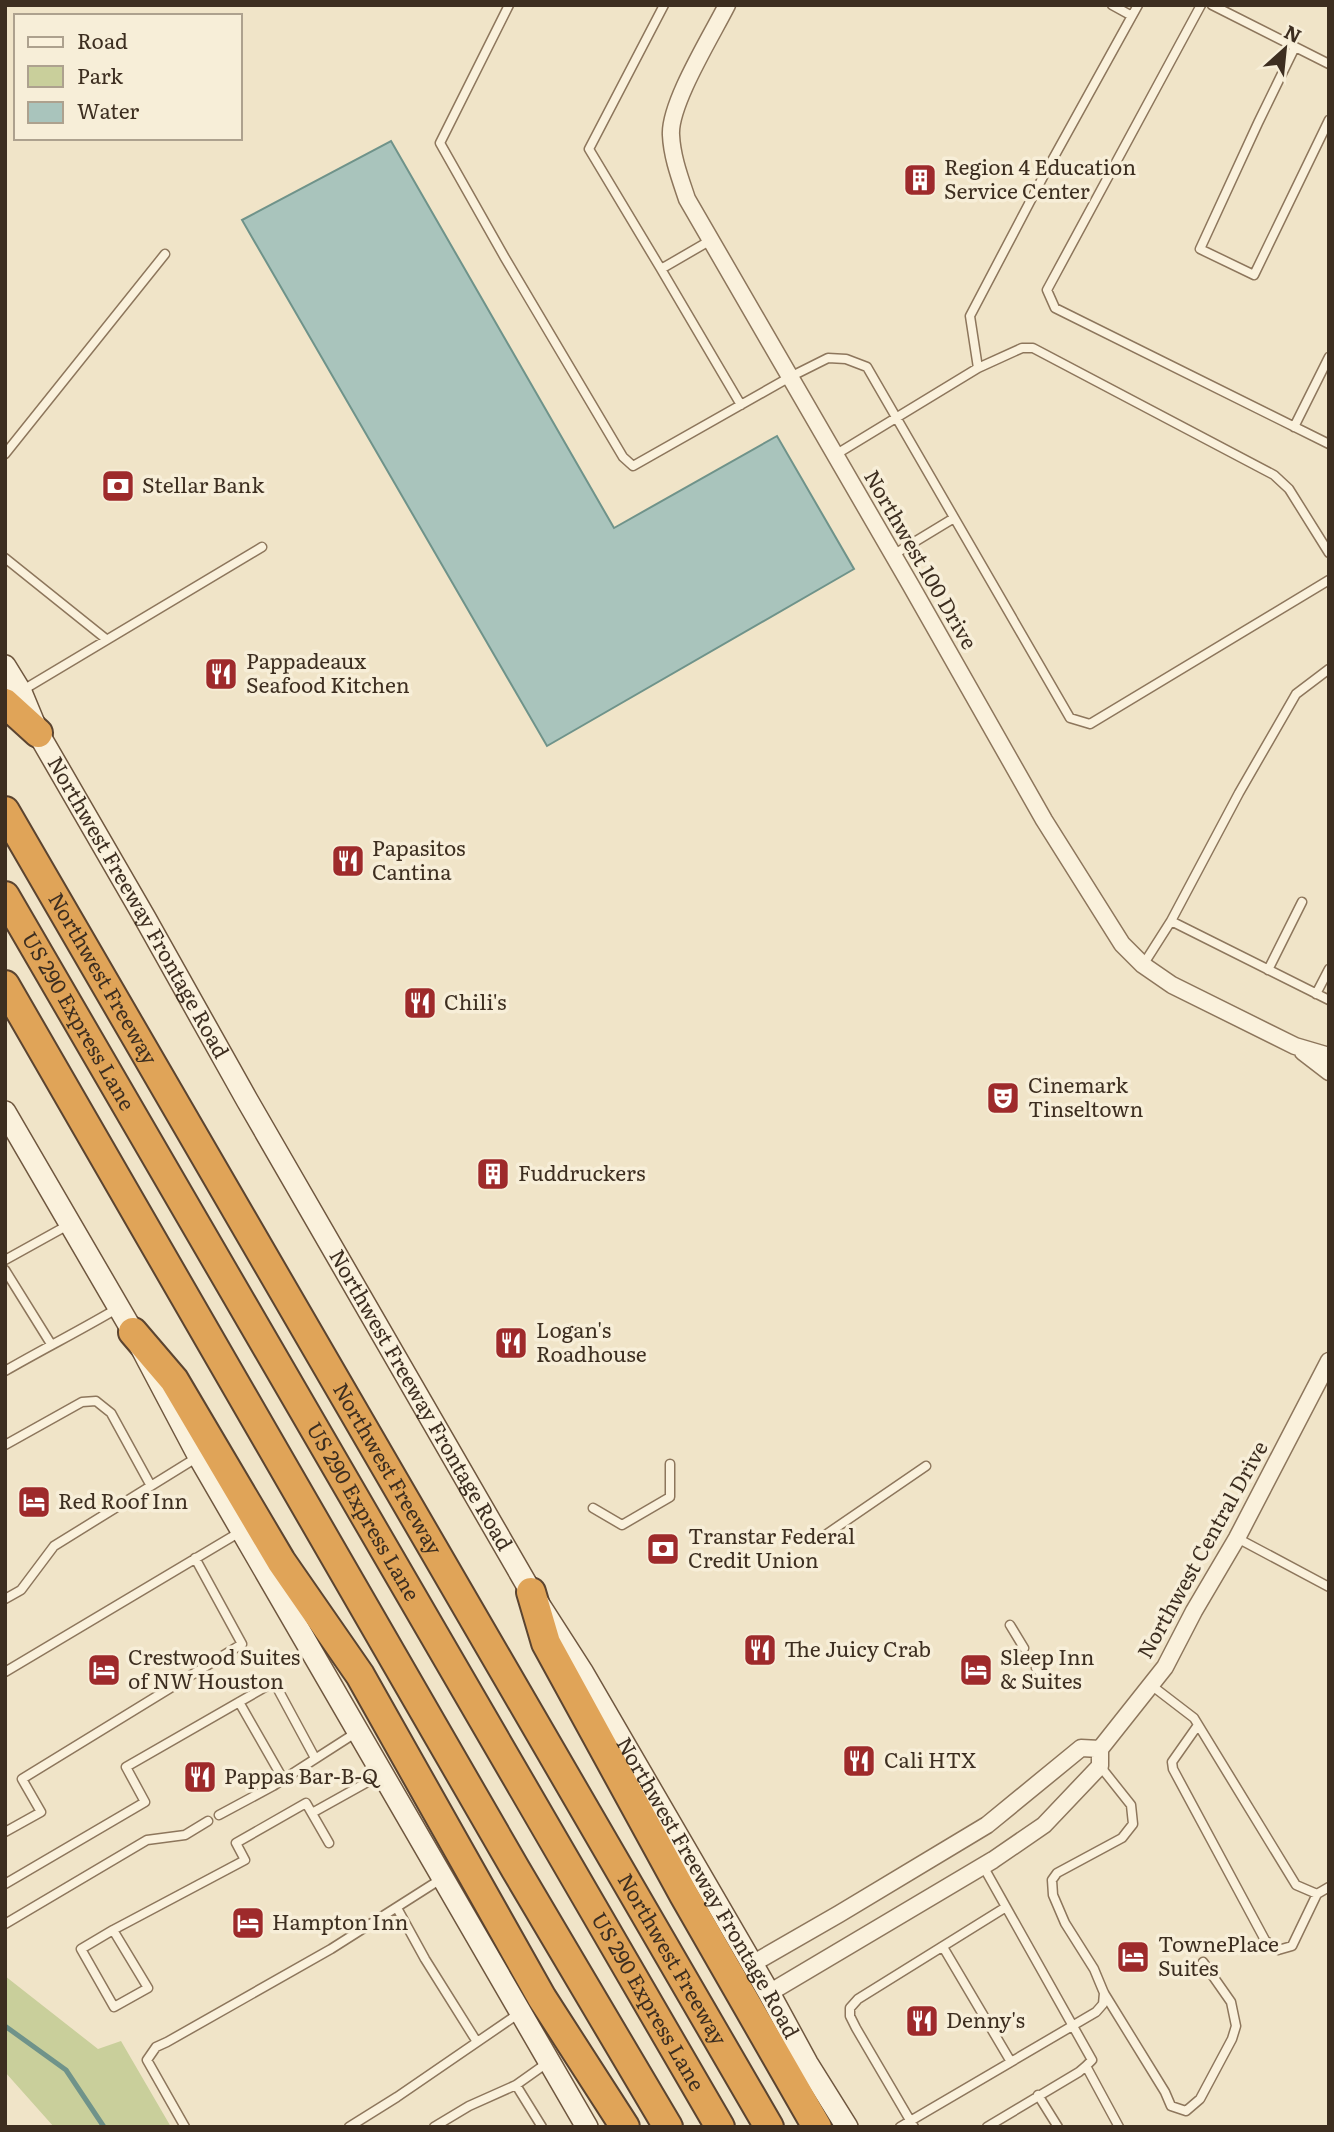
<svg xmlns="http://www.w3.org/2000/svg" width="1334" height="2132" viewBox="0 0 1334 2132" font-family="Literata,serif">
<rect width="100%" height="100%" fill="#f0e4c8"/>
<path fill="#c9cf9b" d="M5,1976L98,2049L121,2041L171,2127H54L5,2072Z"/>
<path fill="#a9c4bc" stroke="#6f938a" stroke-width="2" d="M391,141L614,528L777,436L854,569L547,746L242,220Z"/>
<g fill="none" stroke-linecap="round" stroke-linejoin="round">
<path stroke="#6f938a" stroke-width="5" d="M5,2026L66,2070L104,2127"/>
<defs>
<path id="lane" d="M509,5L440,143L505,258L623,457L633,466L790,377L828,358L846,359L867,367L1070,718L1090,724L1329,580
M1112,5L1132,16
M1201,5L1047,290L1055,308L1329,444
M1212,5L1329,64
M1295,47L1258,123L1200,249L1254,275L1329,120
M711,240L661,269L741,405
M661,269L589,149L664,5
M978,368L1022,348H1033L1274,475L1289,489L1329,553
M1294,427L1329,357
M5,454L165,254
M835,455L978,368L970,316L1044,175L1138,5
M893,555L954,518
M5,558L106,639
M23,690L262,547
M1171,921L1239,793L1296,694L1329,669
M1143,965L1171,921L1329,1000
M1268,970L1302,902
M1316,994L1329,969
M5,1260L70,1224
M5,1270L51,1344
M5,1371C43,1349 81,1330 118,1308
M5,1445L82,1402L96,1401L111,1413L151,1486
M593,1508L622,1525L670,1497V1464
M1237,1538L1329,1587
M818,1540L926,1466
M5,1599L21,1590L54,1546L196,1458
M1010,1625L1024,1648
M1036,1668L1048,1682H1072
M5,1672L240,1532
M1151,1685L1194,1718L1296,1885L1317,1894L1329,1887
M239,1702L283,1779
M1198,1725L1172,1762L1173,1769L1265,1940L1278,1950L1292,1946L1317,1894
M1100,1766L1131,1805L1133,1824L1122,1838L1057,1873L1052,1880L1053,1895L1065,1923L1094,1969L1104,1993L1165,2092L1171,2106L1186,2111L1200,2099L1232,2039L1236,2026L1231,2002L1203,1962
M312,1813L382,1774
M219,1815L273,1786L357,1732
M5,1832L41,1812L22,1779L242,1644L195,1558
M983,1866L1092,2060L1086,2066L1119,2127
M5,1884L145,1802L126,1767L274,1682L315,1758
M397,1908L425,1959L477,2042
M5,1924L147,1840L185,1835L208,1821
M113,1930L148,1988L114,2007L81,1949L113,1930L245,1860L236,1843L306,1803L329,1843
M943,1947L1011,2062
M516,2085L542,2127
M1038,2095L1058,2127
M185,2127L147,2060L156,2047L167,2042L331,1949L441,1879
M349,2127L397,2097L518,2014
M434,2127L469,2106L516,2085L547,2063
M900,2127L1096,2012L1103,2004L1104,1993
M914,2127L856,2028L850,2016V2008L858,1999L1006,1907
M987,2127L1079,2072L1086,2066"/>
<path id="street" d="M727,5C712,35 669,104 671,135C672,157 680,178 687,199L910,584L1044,820L1122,944L1143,965L1172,985L1295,1046L1329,1056
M1303,1052L1329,1072
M752,1964L839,1914L987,1825L1081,1748L1100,1749
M769,1993L993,1860L1044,1825L1100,1766V1749L1165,1667L1194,1611L1237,1538L1329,1361"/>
<g id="secondary">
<path id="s1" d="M5,666L21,692L38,733L145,918L247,1100L531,1592L583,1673L769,1993L807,2063L847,2127"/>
<path d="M5,1112L133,1332L199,1457L587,2127"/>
</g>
<g id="highway">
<path d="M5,703L38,733"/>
<path id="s2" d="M5,811L769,2127"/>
<path id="s3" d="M5,896L720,2127"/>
<path d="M5,985L516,1870L668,2127"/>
<path d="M133,1332L174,1380L281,1561L360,1675L542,1998L625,2127"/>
<path d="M531,1592L546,1643L684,1895L817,2127"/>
</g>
</defs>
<use href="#lane" stroke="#8d765c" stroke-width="11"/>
<use href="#street" stroke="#8d765c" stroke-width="19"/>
<use href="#secondary" stroke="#6f573f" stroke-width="24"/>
<use href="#highway" stroke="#5b4430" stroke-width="32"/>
<use href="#lane" stroke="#faf1dc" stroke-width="8"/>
<use href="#street" stroke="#faf1dc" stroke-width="16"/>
<use href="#secondary" stroke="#faf1dc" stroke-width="21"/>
<use href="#highway" stroke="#e0a458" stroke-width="28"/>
</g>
<defs>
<symbol id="building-square" viewBox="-11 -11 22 22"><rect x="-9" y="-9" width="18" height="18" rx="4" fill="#9e2a2b" stroke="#f7eed8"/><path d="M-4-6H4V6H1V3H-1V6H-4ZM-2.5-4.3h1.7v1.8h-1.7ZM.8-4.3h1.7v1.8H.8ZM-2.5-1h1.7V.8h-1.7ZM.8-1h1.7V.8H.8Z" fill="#fff"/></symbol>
<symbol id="bank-square" viewBox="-11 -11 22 22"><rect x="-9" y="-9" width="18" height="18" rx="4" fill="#9e2a2b" stroke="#f7eed8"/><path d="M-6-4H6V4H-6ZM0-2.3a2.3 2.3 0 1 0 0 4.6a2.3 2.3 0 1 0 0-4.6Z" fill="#fff"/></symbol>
<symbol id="restaurant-square" viewBox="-11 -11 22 22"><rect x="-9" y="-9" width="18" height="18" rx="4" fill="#9e2a2b" stroke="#f7eed8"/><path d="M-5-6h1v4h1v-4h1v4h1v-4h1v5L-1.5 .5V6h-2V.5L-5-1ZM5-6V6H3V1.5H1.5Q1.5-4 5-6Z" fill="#fff"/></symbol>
<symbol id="theatre-square" viewBox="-11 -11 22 22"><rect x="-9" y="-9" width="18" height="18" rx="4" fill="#9e2a2b" stroke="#f7eed8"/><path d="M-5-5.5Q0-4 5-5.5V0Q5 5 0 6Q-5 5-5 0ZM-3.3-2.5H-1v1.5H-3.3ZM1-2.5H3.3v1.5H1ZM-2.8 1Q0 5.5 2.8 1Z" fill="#fff"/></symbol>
<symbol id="hotel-square" viewBox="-11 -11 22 22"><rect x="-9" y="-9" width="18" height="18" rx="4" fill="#9e2a2b" stroke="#f7eed8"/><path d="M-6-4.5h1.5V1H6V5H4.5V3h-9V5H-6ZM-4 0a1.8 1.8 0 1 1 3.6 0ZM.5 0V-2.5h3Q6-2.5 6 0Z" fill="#fff"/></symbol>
</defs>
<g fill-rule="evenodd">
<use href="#building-square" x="901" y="161" width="38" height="38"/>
<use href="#bank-square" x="99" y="467" width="38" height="38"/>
<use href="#restaurant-square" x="202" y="655" width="38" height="38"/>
<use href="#restaurant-square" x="329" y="842" width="38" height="38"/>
<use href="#restaurant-square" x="401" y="984" width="38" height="38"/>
<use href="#theatre-square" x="984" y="1079" width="38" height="38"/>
<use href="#building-square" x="474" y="1155" width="38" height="38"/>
<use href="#restaurant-square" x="492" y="1324" width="38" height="38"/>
<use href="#hotel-square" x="15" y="1483" width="38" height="38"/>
<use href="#bank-square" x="644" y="1530" width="38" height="38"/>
<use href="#restaurant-square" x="741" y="1631" width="38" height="38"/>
<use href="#hotel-square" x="85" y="1651" width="38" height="38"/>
<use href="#hotel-square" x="957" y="1651" width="38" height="38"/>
<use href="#restaurant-square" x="840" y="1742" width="38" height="38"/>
<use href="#restaurant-square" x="181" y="1758" width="38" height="38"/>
<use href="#hotel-square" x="229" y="1904" width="38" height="38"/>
<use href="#hotel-square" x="1114" y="1938" width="38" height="38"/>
<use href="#restaurant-square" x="903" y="2002" width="38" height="38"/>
</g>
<g text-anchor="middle" stroke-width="7" stroke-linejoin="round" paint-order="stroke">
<g font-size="21" fill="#3d2e20" stroke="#f7eed8" text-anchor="start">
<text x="944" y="175">Region 4 Education<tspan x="944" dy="24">Service Center</tspan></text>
<text x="142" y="493">Stellar Bank</text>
<text x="246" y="669">Pappadeaux<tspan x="246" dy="24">Seafood Kitchen</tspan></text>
<text x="372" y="856">Papasitos<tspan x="372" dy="24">Cantina</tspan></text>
<text x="444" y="1010">Chili's</text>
<text x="1028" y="1093">Cinemark<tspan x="1028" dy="24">Tinseltown</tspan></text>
<text x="518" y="1181">Fuddruckers</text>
<text x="536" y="1338">Logan's<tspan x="536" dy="24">Roadhouse</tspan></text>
<text x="58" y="1509">Red Roof Inn</text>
<text x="688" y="1544">Transtar Federal<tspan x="688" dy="24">Credit Union</tspan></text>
<text x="784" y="1657">The Juicy Crab</text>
<text x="128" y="1665">Crestwood Suites<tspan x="128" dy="24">of NW Houston</tspan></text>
<text x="1000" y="1665">Sleep Inn<tspan x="1000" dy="24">&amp; Suites</tspan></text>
<text x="884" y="1768">Cali HTX</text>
<text x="224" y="1784">Pappas Bar-B-Q</text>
<text x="272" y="1930">Hampton Inn</text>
<text x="1158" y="1952">TownePlace<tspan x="1158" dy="24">Suites</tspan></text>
<text x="946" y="2028">Denny's</text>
</g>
<g font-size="21" fill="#3d2e20" stroke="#f7eed8">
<text transform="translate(920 560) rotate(60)" y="7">Northwest 100 Drive</text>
<text dy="7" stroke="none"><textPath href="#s1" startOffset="276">Northwest Freeway Frontage Road</textPath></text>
<text dy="7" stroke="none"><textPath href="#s2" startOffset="194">Northwest Freeway</textPath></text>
<text dy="7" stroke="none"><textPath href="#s3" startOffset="145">US 290 Express Lane</textPath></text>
<text dy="7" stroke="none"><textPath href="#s1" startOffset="844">Northwest Freeway Frontage Road</textPath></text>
<text dy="7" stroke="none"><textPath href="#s2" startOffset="761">Northwest Freeway</textPath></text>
<text dy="7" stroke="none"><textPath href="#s3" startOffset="712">US 290 Express Lane</textPath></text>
<text transform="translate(1203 1550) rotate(-61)" y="7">Northwest Central Drive</text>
<text dy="7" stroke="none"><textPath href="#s1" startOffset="1410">Northwest Freeway Frontage Road</textPath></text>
<text dy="7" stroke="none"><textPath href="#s2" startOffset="1328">Northwest Freeway</textPath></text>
<text dy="7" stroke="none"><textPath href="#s3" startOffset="1279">US 290 Express Lane</textPath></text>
</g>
</g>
<rect width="1334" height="2132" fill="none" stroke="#3d2e20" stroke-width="14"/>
<rect x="14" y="14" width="228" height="126" fill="#f7eed8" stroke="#ada18e" stroke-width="2"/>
<rect x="28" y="37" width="35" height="10" fill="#faf1dc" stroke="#ada18e" stroke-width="2"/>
<text x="77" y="49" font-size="21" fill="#3d2e20">Road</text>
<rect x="28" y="66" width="35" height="21" fill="#c9cf9b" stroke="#ada18e" stroke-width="2"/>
<text x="77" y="84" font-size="21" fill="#3d2e20">Park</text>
<rect x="28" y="102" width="35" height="21" fill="#a9c4bc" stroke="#ada18e" stroke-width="2"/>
<text x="77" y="119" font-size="21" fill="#3d2e20">Water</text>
<g transform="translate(1285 49) rotate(27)" stroke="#f7eed8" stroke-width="5" paint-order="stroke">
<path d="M0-5L12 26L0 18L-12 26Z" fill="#3d2e20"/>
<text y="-10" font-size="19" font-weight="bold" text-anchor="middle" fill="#3d2e20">N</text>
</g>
</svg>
